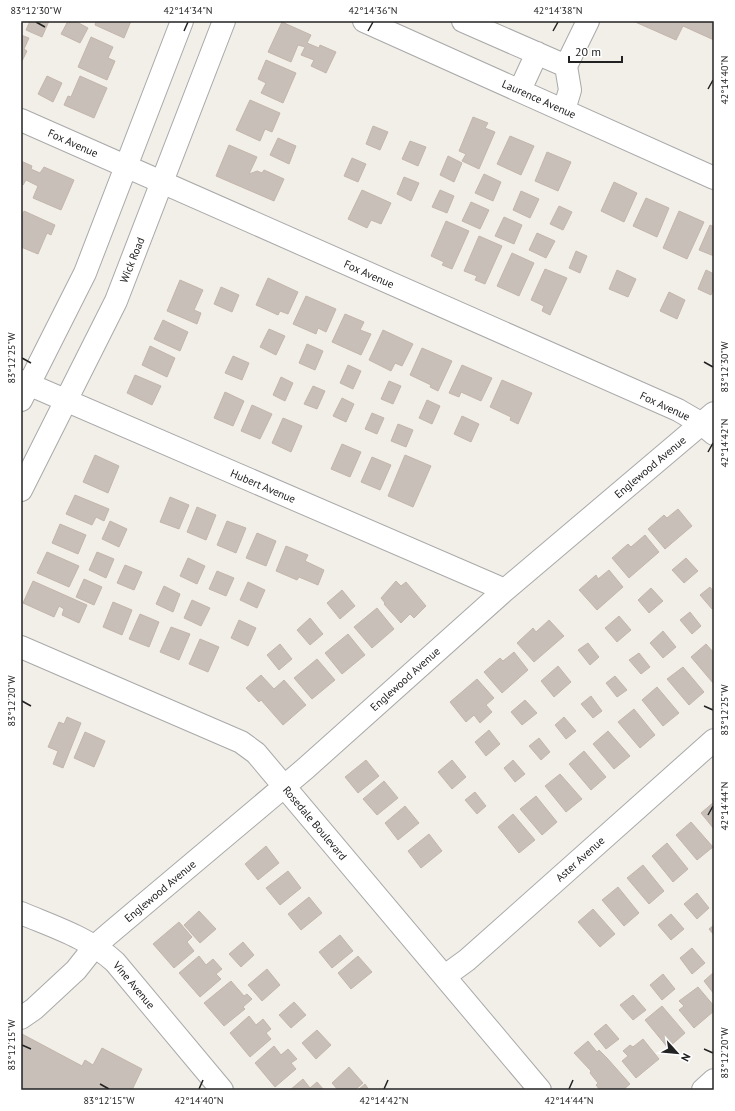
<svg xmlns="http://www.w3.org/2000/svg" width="735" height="1111" viewBox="0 0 735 1111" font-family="'PT Sans',sans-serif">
<rect width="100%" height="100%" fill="#f2efe9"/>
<path fill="#c7bfb8" stroke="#c4b6ab" d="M30,21H49L42,37L26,30Z
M68,21H75L88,28L80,43L61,34Z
M96,21H131L124,38L95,25Z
M633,21H714V40L683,26L676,40Z
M282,22L311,35L307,43L319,48L320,45L336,52L326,73L311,66L314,60L301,55L305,47L298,45L291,62L268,52Z
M21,35L29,38L24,49L27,51L21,63Z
M91,37L113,47L108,58L115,61L107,80L78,67Z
M266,60L296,73L283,103L261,93L266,83L258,79Z
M47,76L62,83L53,102L38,94Z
M80,76L107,88L94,118L64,105L68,96L71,97Z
M250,100L280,113L272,132L265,129L260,141L236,130Z
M473,117L488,123L485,128L495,132L479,169L462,161L466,154L459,151Z
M373,126L388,132L380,150L366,144Z
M510,136L534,146L521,175L497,164Z
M278,138L296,146L289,164L270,155Z
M410,141L426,147L418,166L402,159Z
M229,145L257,157L249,174L257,171L262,173L264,170L284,179L274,201L216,176Z
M547,152L571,162L558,191L535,181Z
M448,156L462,163L454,182L440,175Z
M352,158L366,164L358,182L344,176Z
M21,161L32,166L31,169L40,173L44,167L74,180L61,210L33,198L38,186L26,180L23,185L21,184Z
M484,174L501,182L493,201L475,193Z
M404,177L419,183L411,201L397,194Z
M614,182L637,193L624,222L601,211Z
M362,190L391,203L381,224L371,220L367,228L348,219Z
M440,190L454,196L447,213L432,207Z
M521,191L539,199L530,218L513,210Z
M646,198L669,208L657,237L633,226Z
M471,202L489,210L480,229L462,221Z
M559,206L572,212L563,230L550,224Z
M24,211L55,225L51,235L47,233L38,254L21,247L23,222L21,218Z
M679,211L704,222L687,259L663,248Z
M504,217L522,225L514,244L495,236Z
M446,221L469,231L452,269L442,265L444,262L431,256Z
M710,225L714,227V256L699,250Z
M537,233L555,241L546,258L529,250Z
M479,236L502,246L485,284L475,280L477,276L464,271Z
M576,251L587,256L580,273L569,268Z
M512,253L534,263L519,296L497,286Z
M545,269L567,278L550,315L542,311L544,306L531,300Z
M617,270L636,279L628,297L609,289Z
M706,270L714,274V287L711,295L698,289Z
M268,278L298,292L288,314L280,311L278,315L256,305Z
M180,280L203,290L194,310L201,313L197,324L167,311Z
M221,287L239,295L232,312L214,304Z
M669,292L685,300L677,319L660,311Z
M306,296L336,309L326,332L318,328L316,334L293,324Z
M345,314L364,322L360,330L371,334L361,355L332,342Z
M163,320L188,332L180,351L154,339Z
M269,329L285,336L276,355L260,347Z
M383,330L413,344L402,366L395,363L391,371L369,360Z
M307,344L323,351L315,370L299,363Z
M150,346L175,358L167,377L142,365Z
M422,348L452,361L438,391L430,387L431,385L410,375Z
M233,356L249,363L242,380L225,373Z
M348,365L361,371L353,389L340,383Z
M462,365L492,378L481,401L461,392L459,397L449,393Z
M135,375L161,386L152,405L127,393Z
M281,377L293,383L285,401L273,395Z
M502,380L532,393L518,424L510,420L511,417L490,407Z
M389,381L401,386L393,404L381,399Z
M313,386L325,391L317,409L304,404Z
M225,392L244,401L233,426L214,418Z
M342,398L354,404L346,422L333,416Z
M427,400L440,406L432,424L419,418Z
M252,405L272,414L260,439L241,431Z
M372,413L384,418L377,434L365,429Z
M462,416L479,424L471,442L454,434Z
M283,418L302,426L291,452L272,443Z
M398,424L413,430L406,447L391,441Z
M342,444L361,452L350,477L331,469Z
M95,455L119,466L108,493L83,482Z
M405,455L431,466L413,507L388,496Z
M372,457L391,465L380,490L361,482Z
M75,495L109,509L104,521L96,517L92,525L66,514Z
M170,497L189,505L179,529L160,522Z
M197,507L216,515L206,540L187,532Z
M678,509L692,526L665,549L648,529L664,515L667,518Z
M110,521L127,529L119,547L102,539Z
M227,521L246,528L236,553L217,545Z
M60,524L86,535L78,554L52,543Z
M257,533L276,541L266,566L246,558Z
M645,535L659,552L629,578L612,558L628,544L631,547Z
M286,546L308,555L305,561L324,570L318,585L299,577L297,580L276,571Z
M47,552L79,566L69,587L37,573Z
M97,552L114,559L106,578L89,570Z
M188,558L205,566L197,584L180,576Z
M686,558L698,571L684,583L672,570Z
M125,565L142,572L134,590L117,583Z
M609,570L623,587L597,610L579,590L596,575L598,579Z
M217,571L234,578L226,596L209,589Z
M84,579L102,587L94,605L76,597Z
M33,581L87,605L79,623L62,615L64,609L59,606L54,617L23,603Z
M396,581L401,586L406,582L426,606L414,618L410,614L401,623L384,604L385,603L381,598Z
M248,582L265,590L257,608L240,600Z
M164,586L180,594L173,612L156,604Z
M710,587L714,592V607L712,609L700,595Z
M651,588L663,601L649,613L638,600Z
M342,590L355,606L340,619L327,603Z
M192,600L210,608L201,626L184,618Z
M113,602L132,610L122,635L103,627Z
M377,608L394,629L372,648L354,627Z
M690,612L701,626L692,634L680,620Z
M140,614L159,622L149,647L129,639Z
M619,616L631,630L617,642L605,628Z
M310,618L323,634L310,645L297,630Z
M239,620L256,628L248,646L231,638Z
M549,620L564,636L534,662L517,643L533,628L536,632Z
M171,627L190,634L179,660L160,652Z
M663,631L676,647L663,658L650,643Z
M348,634L365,655L342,674L325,653Z
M200,639L219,647L208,672L189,664Z
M588,643L599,657L590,665L578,650Z
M280,644L292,659L279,670L267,655Z
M706,644L714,653L713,683L691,657Z
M514,652L528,670L502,693L484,672L500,658L503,661Z
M639,653L650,667L641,674L629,660Z
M317,659L335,680L312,699L294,678Z
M558,666L571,682L554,697L541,681Z
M683,667L704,692L689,705L667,679Z
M261,675L274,689L284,680L306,705L283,725L261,700L259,702L246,688Z
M615,676L627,690L617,697L606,683Z
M477,679L494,698L486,705L492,712L480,723L474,715L466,722L450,702Z
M657,687L679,713L663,726L642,700Z
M591,696L602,711L593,718L581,704Z
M525,700L537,713L522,725L511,712Z
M634,709L655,735L640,748L618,722Z
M67,717L81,723L63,768L53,764L58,751L48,747L59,722L64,724Z
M564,717L576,731L566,739L555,725Z
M489,730L500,744L486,756L475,742Z
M608,731L630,756L614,769L593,744Z
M85,732L105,741L94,767L74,758Z
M539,738L550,752L541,760L529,746Z
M584,751L606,777L591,790L569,764Z
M366,760L379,776L358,793L345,777Z
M452,760L466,777L452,789L438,772Z
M513,760L525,774L515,782L504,768Z
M560,774L582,799L566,812L545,786Z
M384,781L398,798L377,815L363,799Z
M475,792L486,806L477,814L465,800Z
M536,796L557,822L542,835L520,809Z
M714,802V829L701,813Z
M405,806L419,823L398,840L385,823Z
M513,814L535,840L519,853L498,827Z
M691,822L713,847L697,860L676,835Z
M429,834L442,851L421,868L408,851Z
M667,843L688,869L673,882L652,856Z
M266,846L279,863L258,880L245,864Z
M643,865L664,891L649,904L627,878Z
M288,871L301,888L280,905L266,888Z
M618,887L639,913L624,926L602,900Z
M697,893L709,908L697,919L684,904Z
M309,897L322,913L301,930L288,914Z
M593,909L615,934L600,947L578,922Z
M199,911L216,929L200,943L184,925Z
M671,914L684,929L671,940L658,925Z
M179,922L192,937L187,942L194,951L174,968L153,944Z
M714,925V935L709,929Z
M340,935L353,951L332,968L319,952Z
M243,942L254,955L241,967L229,954Z
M692,948L705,963L692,974L680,958Z
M199,956L206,965L213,959L222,969L216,974L221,979L200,997L179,973Z
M358,956L372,972L351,989L338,973Z
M267,969L280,985L262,1001L248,985Z
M714,972V994L704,981Z
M663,974L675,989L662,1000L650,985Z
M231,981L244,996L247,994L252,999L243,1007L245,1009L224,1026L204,1003Z
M698,987L714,1006V1011L694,1028L679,1010L684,1006L679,1001Z
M633,995L646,1010L633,1020L620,1005Z
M294,1002L306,1015L291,1028L279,1015Z
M662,1006L685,1033L668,1048L645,1020Z
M249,1016L256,1025L263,1019L271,1029L266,1033L271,1039L250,1057L230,1033Z
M606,1024L619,1039L606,1049L594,1034Z
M317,1030L331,1045L316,1059L302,1043Z
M22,1034L82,1066L85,1060L93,1065L102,1048L142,1069L132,1090H21Z
M643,1039L659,1059L636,1078L622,1061L628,1056L623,1051L630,1045L633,1047Z
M588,1041L597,1052L599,1050L607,1058L630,1084L623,1090H600L596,1085L598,1083L590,1073L591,1071L574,1053Z
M274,1046L281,1055L288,1049L297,1059L291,1063L296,1069L275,1087L255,1063Z
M349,1067L363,1083L355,1090H338L332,1083Z
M303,1079L310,1088L317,1082L324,1090H290Z
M365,1084L369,1090H358Z"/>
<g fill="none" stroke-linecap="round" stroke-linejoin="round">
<defs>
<path id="minor" d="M364,21L714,178
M463,21L566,66L588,21
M520,90L537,53
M564,110L570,90L566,66
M21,120L678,410L702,424L714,434
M21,381L505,590
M21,400L85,273L182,21
M21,490L116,301L224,21
M21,647L241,742L256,753L540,1090
M21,913C54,927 89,938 115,962L222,1090
M445,976L467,960L714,740
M21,1018L34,1009L76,970L95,946L110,933L306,768L505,590L714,413
M703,1090L714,1080"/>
</defs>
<use href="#minor" stroke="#a9a9a9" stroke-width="24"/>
<use href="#minor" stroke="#fff" stroke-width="22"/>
</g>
<path fill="none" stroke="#222" stroke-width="1.5" d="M36,22L45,27M184,31L188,22M368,31L373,22M553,31L558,22M708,89L713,80M22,358L31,363M704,362L713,367M708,452L713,443M22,701L31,706M704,706L713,710M708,815L713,806M22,1045L31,1049M704,1049L713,1053M100,1084L109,1089M199,1089L203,1080M384,1089L388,1080M569,1089L573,1080"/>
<g text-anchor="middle" stroke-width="3" stroke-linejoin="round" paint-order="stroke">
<g font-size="11" fill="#222" stroke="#fff">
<text transform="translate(539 99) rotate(24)" y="4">Laurence Avenue</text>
<text transform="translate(73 143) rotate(24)" y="4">Fox Avenue</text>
<text transform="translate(132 260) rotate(-68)" y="4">Wick Road</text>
<text transform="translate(369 274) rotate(24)" y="4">Fox Avenue</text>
<text transform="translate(665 406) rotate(25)" y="4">Fox Avenue</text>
<text transform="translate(650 467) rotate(-40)" y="4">Englewood Avenue</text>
<text transform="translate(263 486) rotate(23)" y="4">Hubert Avenue</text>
<text transform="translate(405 679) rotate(-42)" y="4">Englewood Avenue</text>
<text transform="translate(315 823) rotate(50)" y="4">Rosedale Boulevard</text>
<text transform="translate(580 859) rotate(-42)" y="4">Aster Avenue</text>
<text transform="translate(160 891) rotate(-40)" y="4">Englewood Avenue</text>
<text transform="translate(134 985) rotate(50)" y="4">Vine Avenue</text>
</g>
</g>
<rect width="735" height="1111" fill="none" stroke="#ffffff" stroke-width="44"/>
<g transform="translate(677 1053) rotate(117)" stroke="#ffffff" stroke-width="3" paint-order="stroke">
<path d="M0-3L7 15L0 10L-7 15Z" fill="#222222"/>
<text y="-6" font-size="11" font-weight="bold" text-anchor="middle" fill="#222222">N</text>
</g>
<path d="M569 56v6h53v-6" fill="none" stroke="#222222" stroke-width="2"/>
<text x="575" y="56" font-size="12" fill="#222222" stroke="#ffffff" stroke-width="3" paint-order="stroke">20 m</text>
<rect x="22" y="22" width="691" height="1067" fill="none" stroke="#222" stroke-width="1.5"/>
<g font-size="10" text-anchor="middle" fill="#222">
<text x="36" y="14">83°12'30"W</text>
<text x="188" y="14">42°14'34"N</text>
<text x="373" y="14">42°14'36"N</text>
<text x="558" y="14">42°14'38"N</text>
<text transform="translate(724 80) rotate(-90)" y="4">42°14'40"N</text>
<text transform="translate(11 358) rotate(-90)" y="4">83°12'25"W</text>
<text transform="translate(724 367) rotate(-90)" y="4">83°12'30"W</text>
<text transform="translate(724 443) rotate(-90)" y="4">42°14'42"N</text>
<text transform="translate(11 701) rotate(-90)" y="4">83°12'20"W</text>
<text transform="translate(724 710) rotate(-90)" y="4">83°12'25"W</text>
<text transform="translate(724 806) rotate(-90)" y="4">42°14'44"N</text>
<text transform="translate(11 1045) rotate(-90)" y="4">83°12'15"W</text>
<text transform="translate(724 1053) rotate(-90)" y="4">83°12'20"W</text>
<text x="109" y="1104">83°12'15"W</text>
<text x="199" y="1104">42°14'40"N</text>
<text x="384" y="1104">42°14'42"N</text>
<text x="569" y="1104">42°14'44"N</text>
</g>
</svg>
